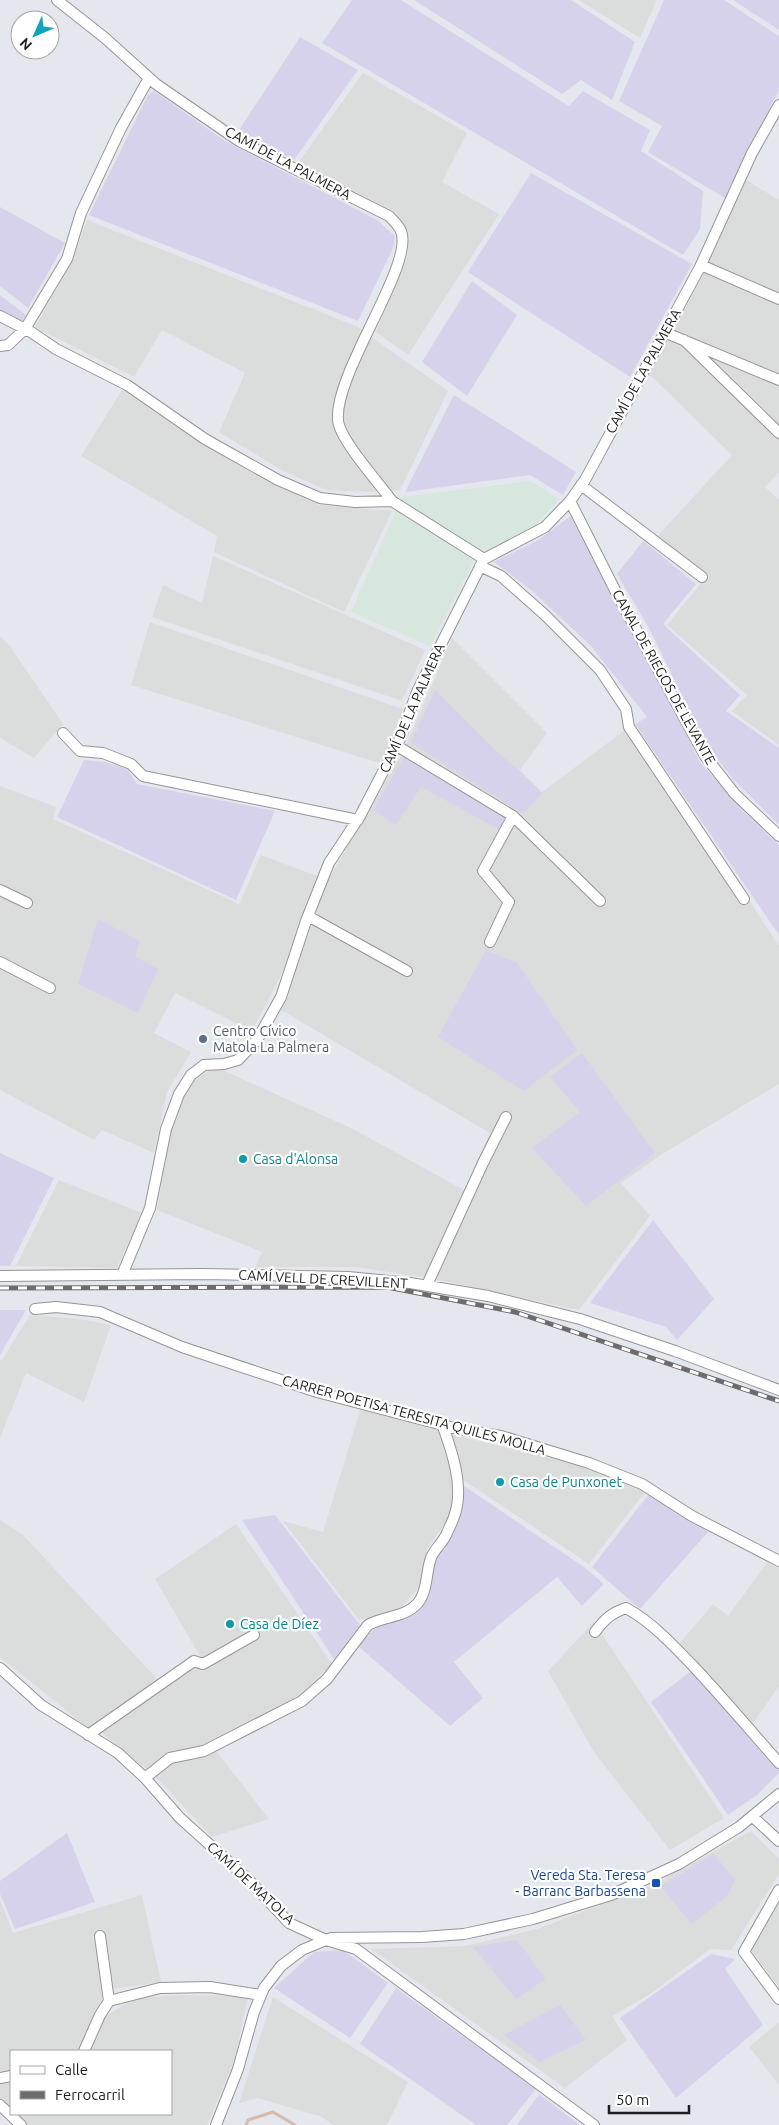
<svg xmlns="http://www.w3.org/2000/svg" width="779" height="2125" viewBox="0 0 779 2125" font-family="Ubuntu,sans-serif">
<rect width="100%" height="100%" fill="#e5e7ee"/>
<path fill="#dbdcdc" d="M579,0H657L640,38Z
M363,73L467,133L442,182L499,214L408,355L376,332L407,257L410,234L395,212L298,163Z
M746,180L779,200V472L765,487L779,500V745L732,711L747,695L667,625L701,583L652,542L732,455L647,372Z
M87,220L356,326L448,391L400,490L370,492L327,490L283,471L219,432L245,373L162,330L134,377L35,327L72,262Z
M122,390L196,440L266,481L319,505L392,511L344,612L214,552L217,536L81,456Z
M213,556L425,650L402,701L152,617L163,585L202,603Z
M150,622L403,709L395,737L379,763L131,685Z
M0,636L9,645L63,724L34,758L0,738Z
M452,638L547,733L520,770L542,792L629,727L743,905L750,902L779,946V1084L662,1154L621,1183L650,1216L579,1310L429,1278L355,1267H255L262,1252L157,1210L171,1127L187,1087L206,1072L220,1069L351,1128L464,1190L490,1133L281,1010L328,880L404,750Z
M0,786L56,807L53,819L239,904L261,855L317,876L283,971L252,1031L175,993L154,1033L191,1052L167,1092L154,1153L102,1130L94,1140L0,1090Z
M59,1180L142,1213L117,1268L16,1266Z
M30,1315L79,1319L111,1325L84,1402L26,1373L0,1438V1360H2Z
M361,1407L443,1432L580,1465L645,1492L589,1564L456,1475L450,1516L427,1549L419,1587L399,1610L359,1620L283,1521L323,1532Z
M0,1520L23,1535L158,1680L88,1728L0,1657Z
M236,1524L332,1664L305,1691L266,1719L210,1743L269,1819L212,1837L154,1775L98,1730L203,1661L155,1579Z
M767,1563L779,1568V1686L753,1723L680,1643L713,1604L728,1616Z
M594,1622L724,1818L670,1850L594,1752L548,1671Z
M751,1831L779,1859V1874L731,1950L710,1949L650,1994L612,2016L627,2040L565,2088L371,1949L465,1946L537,1929L653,1885Z
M142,1895L161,1982L105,1990L80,2051H11V2071L0,2073V1900L13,1933Z
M779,1900V1987L750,1949Z
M181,1995L248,1996L235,2059L207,2125H25L14,2114H171V2051H87L106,2016L135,1998Z
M273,1997L408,2082L387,2125H333L322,2117L258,2098L239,2103Z
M779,2022V2085L749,2047Z
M11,2080V2111L0,2099V2081Z"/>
<path fill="#d8e7dd" d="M531,481L559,499L536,525L474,561L430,646L351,612L402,497Z"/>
<path fill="#d7d2eb" d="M352,0H401L569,106L583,91L650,130L641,151L703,191L700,229L683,255L322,43Z
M414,0H571L635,42L612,100L581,80L562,94Z
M664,0H724L779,36V90L725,198L648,152L662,126L619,101Z
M733,0H779V30Z
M300,37L358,70L294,160L239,130Z
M154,91L225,141L377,220L395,236L394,246L358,321L89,215L148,95Z
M531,173L692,264L630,377L468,272Z
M0,207L65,243L28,308L0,286Z
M472,281L517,315L467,396L422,362Z
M0,295L26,315L22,321L0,310Z
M454,395L576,472L563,495L530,475L405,492Z
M572,515L671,701L699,761L741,809L779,845V935L635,724L647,717L591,646L531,590L494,562L538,540Z
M643,541L696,584L663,624L740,695L726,711L779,748V825L732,778L704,741L650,630L617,574Z
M435,690L496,751L515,767L542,793L523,814L411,743Z
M404,757L506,818L500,830L421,787L396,825L373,810Z
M84,760L105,762L127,769L137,784L275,811L236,900L57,817Z
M98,919L140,941L135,957L158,969L138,1013L78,984Z
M486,950L517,963L577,1050L524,1091L438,1037Z
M582,1053L655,1153L586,1206L532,1148L580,1112L550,1077Z
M0,1153L54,1178L10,1266H0Z
M653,1220L714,1299L677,1340L666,1327L590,1303Z
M0,1310H26L0,1355Z
M461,1484L584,1567L604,1584L582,1606L557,1577L454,1662L483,1698L450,1726L358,1646L382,1621L405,1620L423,1606L430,1587L436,1559L445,1549L457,1523Z
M649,1494L708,1532L640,1609L592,1567Z
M275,1515L360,1625L334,1659L242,1520Z
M691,1671L779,1770V1773L757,1795L728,1815L651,1702Z
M67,1833L95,1902L15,1929L0,1894V1881Z
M714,1854L735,1880L727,1896L692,1924L660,1886Z
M517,1940L546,1979L516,1999L473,1947Z
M343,1950L388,1983L350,2038L274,1988L314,1952Z
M711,1954L735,1959L725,1969L763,2025L676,2098L620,2018Z
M396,1988L536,2089L507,2125H476L360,2044Z
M560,2005L586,2040L539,2062L504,2035Z
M539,2094L580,2125H517Z"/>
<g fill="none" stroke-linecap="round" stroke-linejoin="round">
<path stroke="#d8baa9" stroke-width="3" d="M246,2125L248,2120L273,2112L295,2125"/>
<defs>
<path id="minor" d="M57,0L105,38L156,84L239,141L389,216C393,220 399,226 401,231C415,264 334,373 338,420C339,439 380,484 392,501
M701,265L779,299
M0,316L31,332L56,349L127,385L205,439L278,480L320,498L355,502L392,501L484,559
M664,332L779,380
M684,340L779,433
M0,346L8,345L25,329L67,259L81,213L121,128L149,78
M581,485L702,577
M570,501L618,596L705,756L735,794L779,836
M480,566L501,576L545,615L600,670L626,709L629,727L744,899
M63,733L80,751L103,753L131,764L143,776L358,820
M397,746L513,816L600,901
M0,890L27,903
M308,916L407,971
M490,942L509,902L483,871L513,816
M0,962L50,988
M122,1275L150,1208L166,1129L179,1094L191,1075L204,1065L224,1064L238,1060L257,1040L281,997L306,921L329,863L360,816L400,739L417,692L484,559L545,527L570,501L585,480L700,267L752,153L779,105
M0,1276L202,1274L348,1277L410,1283L488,1296L580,1319L675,1351L779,1390
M427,1285L483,1163L506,1117
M35,1309L56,1307L100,1312L182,1347L317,1392L458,1429L501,1436L589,1463L642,1484L692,1516L779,1561
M595,1632C604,1620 611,1613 626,1608C652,1622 675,1647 695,1668C724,1699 751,1731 779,1763
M0,1668L41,1705L118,1753L145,1778L180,1818L249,1880L289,1923L326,1940L356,1949L594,2125
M88,1735L194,1661L203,1664L254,1635
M145,1778L170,1758L204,1751L302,1701L327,1679L368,1625C383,1616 404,1618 417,1604C427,1593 426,1575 430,1561C432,1551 442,1544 446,1535C449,1528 453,1521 455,1514C464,1486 452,1451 442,1424
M753,1817L779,1841
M779,1890L744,1952L779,1999
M100,1936L109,2001
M84,2051L100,2015L109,2001L160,1988L210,1987L261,1995
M0,2078L11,2076
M0,2105L21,2125
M216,2125L238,2069L254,2012L264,1988L281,1966L302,1950L331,1938L422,1937L464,1934L533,1919L611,1895L679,1864L739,1827L779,1794"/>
</defs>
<use href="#minor" stroke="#959595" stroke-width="12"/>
<use href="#minor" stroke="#fff" stroke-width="10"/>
<defs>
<path id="rail" d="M0,1288L387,1287L515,1312L779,1401"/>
</defs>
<use href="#rail" stroke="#6c6c6c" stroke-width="5"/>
<use href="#rail" stroke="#fff" stroke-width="3" stroke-dasharray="9" stroke-linecap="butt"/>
</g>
<circle fill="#5c6f8a" stroke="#fff" stroke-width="2" cx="203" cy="1039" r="5"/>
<g fill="#0f9aa8" stroke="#fff" stroke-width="2">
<circle cx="243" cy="1159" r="5"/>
<circle cx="500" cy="1482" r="5"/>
<circle cx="230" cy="1624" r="5"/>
</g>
<rect fill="#1a4fb4" stroke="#fff" stroke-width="2" x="651" y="1878" width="10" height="10" rx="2.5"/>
<g text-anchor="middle" stroke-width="4.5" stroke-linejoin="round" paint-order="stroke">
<g font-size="14" fill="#1e1e1e" stroke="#fff">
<text transform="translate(288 163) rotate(28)" y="5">CAMÍ DE LA PALMERA</text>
<text transform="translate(643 371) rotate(-61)" y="5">CAMÍ DE LA PALMERA</text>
<text transform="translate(664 677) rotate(61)" y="5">CANAL DE RIEGOS DE LEVANTE</text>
<text transform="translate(412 708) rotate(-66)" y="5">CAMÍ DE LA PALMERA</text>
<text transform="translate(323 1279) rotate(3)" y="5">CAMÍ VELL DE CREVILLENT</text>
<text transform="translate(414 1415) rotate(15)" y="5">CARRER POETISA TERESITA QUILES MOLLA</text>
<text transform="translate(251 1883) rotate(43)" y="5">CAMÍ DE MATOLA</text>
</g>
<g font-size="14" fill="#4e5e75" stroke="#fff" text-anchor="start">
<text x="213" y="1036">Centro Cívico<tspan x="213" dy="16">Matola La Palmera</tspan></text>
</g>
<g font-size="14" fill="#0d838f" stroke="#fff" text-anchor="start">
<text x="253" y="1164">Casa d'Alonsa</text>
<text x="510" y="1487">Casa de Punxonet</text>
<text x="240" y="1629">Casa de Díez</text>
</g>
<g font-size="14" fill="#164399" stroke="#fff" text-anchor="end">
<text x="646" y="1880">Vereda Sta. Teresa<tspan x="646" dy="16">- Barranc Barbassena</tspan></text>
</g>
</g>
<rect x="10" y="2050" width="162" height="65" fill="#ffffff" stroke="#a5a5a5"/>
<rect x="20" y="2066" width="25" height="8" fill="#ffffff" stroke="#a5a5a5"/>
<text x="55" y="2075" font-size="15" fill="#1e1e1e">Calle</text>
<rect x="20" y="2091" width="25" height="8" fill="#6c6c6c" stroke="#a5a5a5"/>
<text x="55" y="2100" font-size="15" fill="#1e1e1e">Ferrocarril</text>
<g transform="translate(35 35) rotate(225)"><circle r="24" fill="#ffffff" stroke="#a5a5a5"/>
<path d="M0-4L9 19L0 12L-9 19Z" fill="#12a4ba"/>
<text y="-8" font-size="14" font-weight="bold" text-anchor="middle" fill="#1e1e1e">N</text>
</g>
<path d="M609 2105v8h80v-8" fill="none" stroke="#1e1e1e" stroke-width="2.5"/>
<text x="616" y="2105" font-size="15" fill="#1e1e1e" stroke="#ffffff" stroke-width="4" paint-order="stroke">50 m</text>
</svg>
